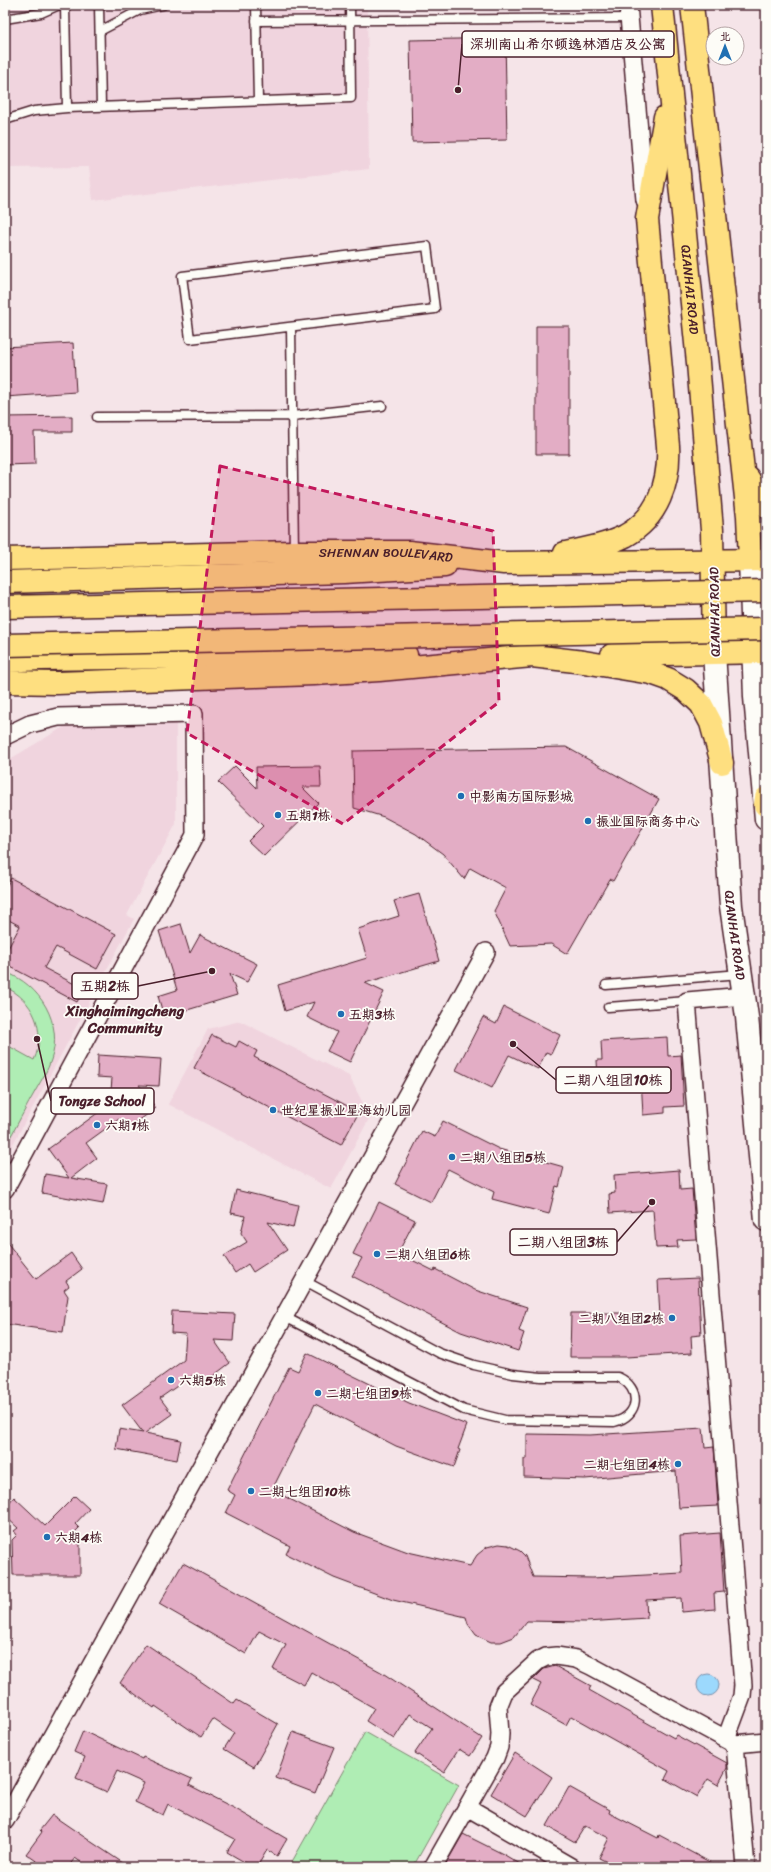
<svg xmlns="http://www.w3.org/2000/svg" width="771" height="1872" viewBox="0 0 771 1872" font-family="Sriracha,'LXGW WenKai TC',sans-serif">
<rect width="100%" height="100%" fill="#f5e4e8"/>
<filter id="ink" filterUnits="userSpaceOnUse"><feTurbulence type="fractalNoise" baseFrequency=".025" numOctaves="2"/><feDisplacementMap in="SourceGraphic" scale="8" xChannelSelector="R" yChannelSelector="G"/><feConvolveMatrix kernelMatrix="1 2 1 2 8 2 1 2 1" color-interpolation-filters="sRGB"/></filter>
<g filter="url(#ink)">
<path fill="#f0d4de" d="M5,5H372H367L369,169L93,200L89,167L5,168Z
M176,724V824L127,915L134,919L5,1159V762L67,725Z
M240,1021L349,1076L370,1117L331,1189L168,1104L208,1029Z"/>
<path fill="#afedb4" stroke="#7c8670" d="M5,972C40,984 64,1024 51,1060C48,1070 42,1079 37,1088C26,1107 16,1127 5,1147V1044L34,1060C47,1031 33,999 5,987Z
M365,1732L459,1785L413,1867H289Z"/>
<path fill="#9cd9fd" stroke="#7b8fa9" d="M697 1685a11 11 0 1 1 22 0a11 11 0 1 1-22 0Z"/>
<path fill="#e3adc5" stroke="#4a1f2b" d="M505,38L507,140L412,142L410,40Z
M536,326H569V454H536Z
M73,343L76,392L5,397V347Z
M72,416V432H34L35,464L5,465V417Z
M566,747L659,799L613,881L610,879L567,954L551,944L510,946L494,911L506,888L470,868L464,879L443,854L416,834L384,817L354,808L353,751Z
M235,766L257,788L256,767L320,766L321,787H302L318,803L264,856L248,841L263,826L218,782Z
M11,878L116,934L97,969L56,947L44,968L84,989L77,1002L5,964V954L20,926L5,918V889Z
M419,894L439,961L365,983L384,992L350,1062L327,1051L337,1032L307,1017L314,1002L285,1011L278,985L367,958L358,929L399,916L394,901Z
M181,924L190,953L200,935L257,964L247,982L230,974L237,995L164,1017L158,996L177,990L159,931Z
M504,1007L560,1035L551,1054L546,1052L538,1069L509,1055L492,1088L456,1070L483,1017L496,1024Z
M212,1035L236,1047L239,1041L257,1051L254,1057L359,1112L341,1145L194,1068Z
M667,1037L668,1056L681,1055L684,1106L665,1107V1113L643,1115L641,1077L598,1080L597,1060H602L601,1041Z
M98,1055L161,1059L159,1086L139,1085L156,1108L126,1130L119,1119L86,1143L97,1158L71,1178L107,1184L103,1204L42,1193L45,1174L69,1178L48,1149L110,1104L112,1078L97,1077Z
M443,1121L499,1149L564,1167L559,1187L556,1186L549,1214L492,1199L494,1192L448,1169L431,1202L395,1184L422,1131L435,1137Z
M679,1170L680,1190L692,1189L696,1239L677,1240L678,1247L656,1248L653,1210L610,1213L609,1194L615,1193L614,1175Z
M236,1190L298,1205L293,1228L268,1222L287,1250L253,1272L248,1264L235,1273L224,1256L247,1242L241,1233L245,1216L231,1213Z
M379,1202L415,1220L398,1253L434,1271L435,1269L475,1290L527,1307L519,1331L524,1333L518,1351L461,1332L352,1276L362,1258L353,1254Z
M5,1240L36,1279L71,1253L82,1269L66,1281L69,1286L64,1290L68,1296L63,1332L5,1324Z
M698,1278L701,1335L691,1336L692,1353L626,1357H570L571,1313H623V1319L660,1317L658,1280Z
M172,1311L235,1314L233,1341L214,1340L230,1363L201,1385L193,1375L160,1398L172,1414L145,1433L181,1440L177,1460L116,1449L119,1429L143,1433L122,1405L184,1360L186,1334L171,1333Z
M307,1353L409,1403L467,1425L458,1449L460,1450L454,1467L396,1446L315,1404L272,1490L354,1532L408,1552L470,1566L477,1555L487,1547L499,1544L508,1545L520,1551L525,1556L533,1577L592,1578L682,1573L680,1536L720,1533L724,1592L714,1593L715,1609L682,1612L681,1598L646,1600L647,1618L586,1622L527,1621L514,1637L501,1642H491L476,1635L468,1624L466,1617L393,1600L334,1578L286,1554L290,1546L226,1513L235,1495L227,1490L289,1367L298,1371Z
M703,1428L705,1448L714,1447L718,1506L679,1508L676,1471L585,1479L524,1477V1459H527V1434L590,1435Z
M75,1496L89,1509L75,1524L79,1528L74,1533L80,1538V1575H13L12,1540L17,1535L14,1531L18,1528L5,1516V1507L14,1497L45,1526Z
M183,1563L381,1672L482,1738L470,1756L459,1749L444,1772L415,1753L432,1728L410,1714L394,1739L366,1721L374,1708L311,1672L304,1685L273,1669L286,1645L259,1631L246,1654L159,1604Z
M146,1644L234,1704L237,1700L278,1724L254,1767L224,1749L234,1733L213,1719L201,1737L155,1706L154,1708L120,1683Z
M555,1666L591,1686L589,1690L674,1738L676,1735L727,1763V1768L718,1785L708,1779L697,1797L665,1779L669,1771L571,1716L566,1725L530,1705L541,1684L533,1680L544,1669Z
M83,1731L142,1759L143,1757L192,1779L189,1785L234,1808L287,1839L277,1856L267,1850L257,1867H253L227,1852L235,1839L168,1804L163,1815L135,1802L144,1783L117,1771L107,1792L76,1778L85,1757L74,1752Z
M293,1732L334,1747L315,1793L276,1778Z
M515,1753L552,1777L527,1816L491,1794Z
M569,1787L610,1810L609,1813L658,1838L659,1835L719,1867H617L599,1858L609,1838L585,1826L575,1842L547,1826Z
M52,1815L93,1843L129,1867H88L75,1858L68,1867H45L26,1854L42,1832L40,1830Z
M463,1834L503,1854L525,1867H444Z"/>
<g fill="none" stroke-linecap="round" stroke-linejoin="round">
<defs>
<path id="service" d="M65,5L67,108
M99,5L101,107
M256,5L258,101
M5,19L41,13L59,5
M256,21L629,18
M100,31L140,10L163,5
M5,120L34,111L67,108L351,98L350,5
M427,246L435,309L190,339L182,276Z
M291,327L294,552
M97,417L292,416L382,406
M606,985L740,974
M608,1007L687,1001
M285,1317L464,1410L505,1420L614,1422C640,1416 642,1388 618,1377H541L513,1374L474,1365L439,1353L305,1281"/>
<path id="minor" d="M628,5L645,200
M5,736L30,724L58,717L194,714L195,835L5,1189
M726,1739L742,1696L743,1685L687,1001L744,996
M735,1744L746,1867
M467,1807L571,1867
M5,1821L486,952
M433,1867L495,1758L499,1747L500,1734L498,1707L504,1692L538,1661L546,1657L556,1656L576,1659L591,1666L735,1744L766,1741"/>
<g id="secondary">
<path d="M750,560L755,697L766,819"/>
<path id="s1" d="M714,653L731,906L747,1017L766,1220"/>
</g>
<g id="primary">
<path id="s2" d="M662,5L698,363L712,530L714,649"/>
<path d="M692,5L748,516L750,560"/>
<path d="M748,478L766,507"/>
<path d="M565,553C585,549 607,545 625,536C658,518 670,482 668,446L647,219L665,117"/>
<path id="s3" d="M5,559L294,552H409L504,563L766,560"/>
<path d="M5,582L344,572L445,566"/>
<path d="M612,655L766,652"/>
<path d="M5,661L40,659L333,655H406"/>
<path d="M5,682L57,683L314,674L379,670L532,656L584,662L651,673L668,679L686,690L701,704L711,723L722,763"/>
<path d="M765,805L766,798"/>
</g>
</defs>
<use href="#service" stroke="#4a1f2b" stroke-width="11"/>
<use href="#minor" stroke="#4a1f2b" stroke-width="20"/>
<use href="#secondary" stroke="#4a1f2b" stroke-width="25"/>
<use href="#primary" stroke="#4a1f2b" stroke-width="25"/>
<use href="#service" stroke="#fdfcf7" stroke-width="8"/>
<use href="#minor" stroke="#fdfcf7" stroke-width="17"/>
<use href="#secondary" stroke="#fdfcf7" stroke-width="22"/>
<use href="#primary" stroke="#fedf80" stroke-width="22"/>
<defs>
<path id="primary-bridge" d="M5,607L766,591
M5,645L766,629"/>
</defs>
<use href="#primary-bridge" stroke="#4a1f2b" stroke-width="25" stroke-linecap="butt"/>
<use href="#primary-bridge" stroke="#fedf80" stroke-width="22"/>
</g>
</g>
<path fill="#c2185b" fill-opacity="0.2" stroke="#c2185b" stroke-width="3" stroke-dasharray="8 5" stroke-linejoin="round" d="M220,466L493,531L499,702L343,824L187,733Z"/>
<g fill="#1f6fb2" stroke="#fdfcf7" stroke-width="1.5">
<circle cx="461" cy="796" r="4"/>
<circle cx="278" cy="815" r="4"/>
<circle cx="588" cy="821" r="4"/>
<circle cx="341" cy="1014" r="4"/>
<circle cx="273" cy="1110" r="4"/>
<circle cx="97" cy="1125" r="4"/>
<circle cx="452" cy="1157" r="4"/>
<circle cx="377" cy="1254" r="4"/>
<circle cx="672" cy="1318" r="4"/>
<circle cx="171" cy="1380" r="4"/>
<circle cx="318" cy="1393" r="4"/>
<circle cx="678" cy="1464" r="4"/>
<circle cx="251" cy="1491" r="4"/>
<circle cx="47" cy="1537" r="4"/>
</g>
<g text-anchor="middle" stroke-width="3.5" stroke-linejoin="round" paint-order="stroke">
<g font-size="13" fill="#4a1f2b" stroke="#fdfcf7">
<text dy="5" stroke="none"><textPath href="#s2" startOffset="286">QIANHAI ROAD</textPath></text>
<text dy="5" stroke="none"><textPath href="#s3" startOffset="381">SHENNAN BOULEVARD</textPath></text>
<text transform="translate(714 612) rotate(-91)" y="5">QIANHAI ROAD</text>
<text dy="5" stroke="none"><textPath href="#s1" startOffset="283">QIANHAI ROAD</textPath></text>
</g>
<g font-size="13" font-weight="bold" fill="#4a1f2b" stroke="#fdfcf7" text-anchor="start">
<text x="469" y="801">中影南方国际影城</text>
<text x="286" y="820">五期1栋</text>
<text x="596" y="826">振业国际商务中心</text>
<text x="349" y="1019">五期3栋</text>
<text x="281" y="1115">世纪星振业星海幼儿园</text>
<text x="105" y="1130">六期1栋</text>
<text x="460" y="1162">二期八组团5栋</text>
<text x="385" y="1259">二期八组团6栋</text>
<text x="664" y="1323" text-anchor="end">二期八组团2栋</text>
<text x="179" y="1385">六期5栋</text>
<text x="326" y="1398">二期七组团9栋</text>
<text x="670" y="1469" text-anchor="end">二期七组团4栋</text>
<text x="259" y="1496">二期七组团10栋</text>
<text x="55" y="1542">六期4栋</text>
</g>
<g font-size="15" font-weight="bold" fill="#4a1f2b" stroke="#fdfcf7">
<text x="125" y="1016">Xinghaimingcheng<tspan x="125" dy="17">Community</tspan></text>
</g>
</g>
<path fill="none" stroke="#4a1f2b" stroke-width="1.5" d="M458 90L462 44M212 971L138 986M513 1044L556 1080M37 1039L51 1101M652 1202L617 1242"/>
<g fill="#4a1f2b" stroke="#fdfcf7" stroke-width="1.5">
<circle cx="458" cy="90" r="4"/>
<circle cx="212" cy="971" r="4"/>
<circle cx="513" cy="1044" r="4"/>
<circle cx="37" cy="1039" r="4"/>
<circle cx="652" cy="1202" r="4"/>
</g>
<g fill="#fdfcf7" stroke="#4a1f2b" stroke-width="1.5">
<rect x="462" y="31" width="212" height="26" rx="4"/>
<rect x="72" y="973" width="66" height="26" rx="4"/>
<rect x="556" y="1067" width="115" height="26" rx="4"/>
<rect x="51" y="1088" width="103" height="26" rx="4"/>
<rect x="510" y="1229" width="107" height="26" rx="4"/>
</g>
<g font-size="14" text-anchor="middle" font-weight="bold" fill="#4a1f2b">
<text x="568" y="49">深圳南山希尔顿逸林酒店及公寓</text>
<text x="105" y="991">五期2栋</text>
<text x="613" y="1085">二期八组团10栋</text>
<text x="102" y="1106">Tongze School</text>
<text x="563" y="1247">二期八组团3栋</text>
</g>
<rect width="771" height="1872" fill="none" stroke="#fdfcf7" stroke-width="20"/>
<rect x="10" y="10" width="751" height="1852" fill="none" stroke="#4a1f2b" stroke-width="1.5" filter="url(#ink)"/>
<g transform="translate(725 46)"><circle r="19" fill="#fdfcf7" stroke="#b5a4a5"/>
<path d="M0-3L7 15L0 10L-7 15Z" fill="#1f6fb2"/>
<text y="-6" font-size="11" font-weight="bold" text-anchor="middle" fill="#4a1f2b">北</text>
</g>
</svg>
